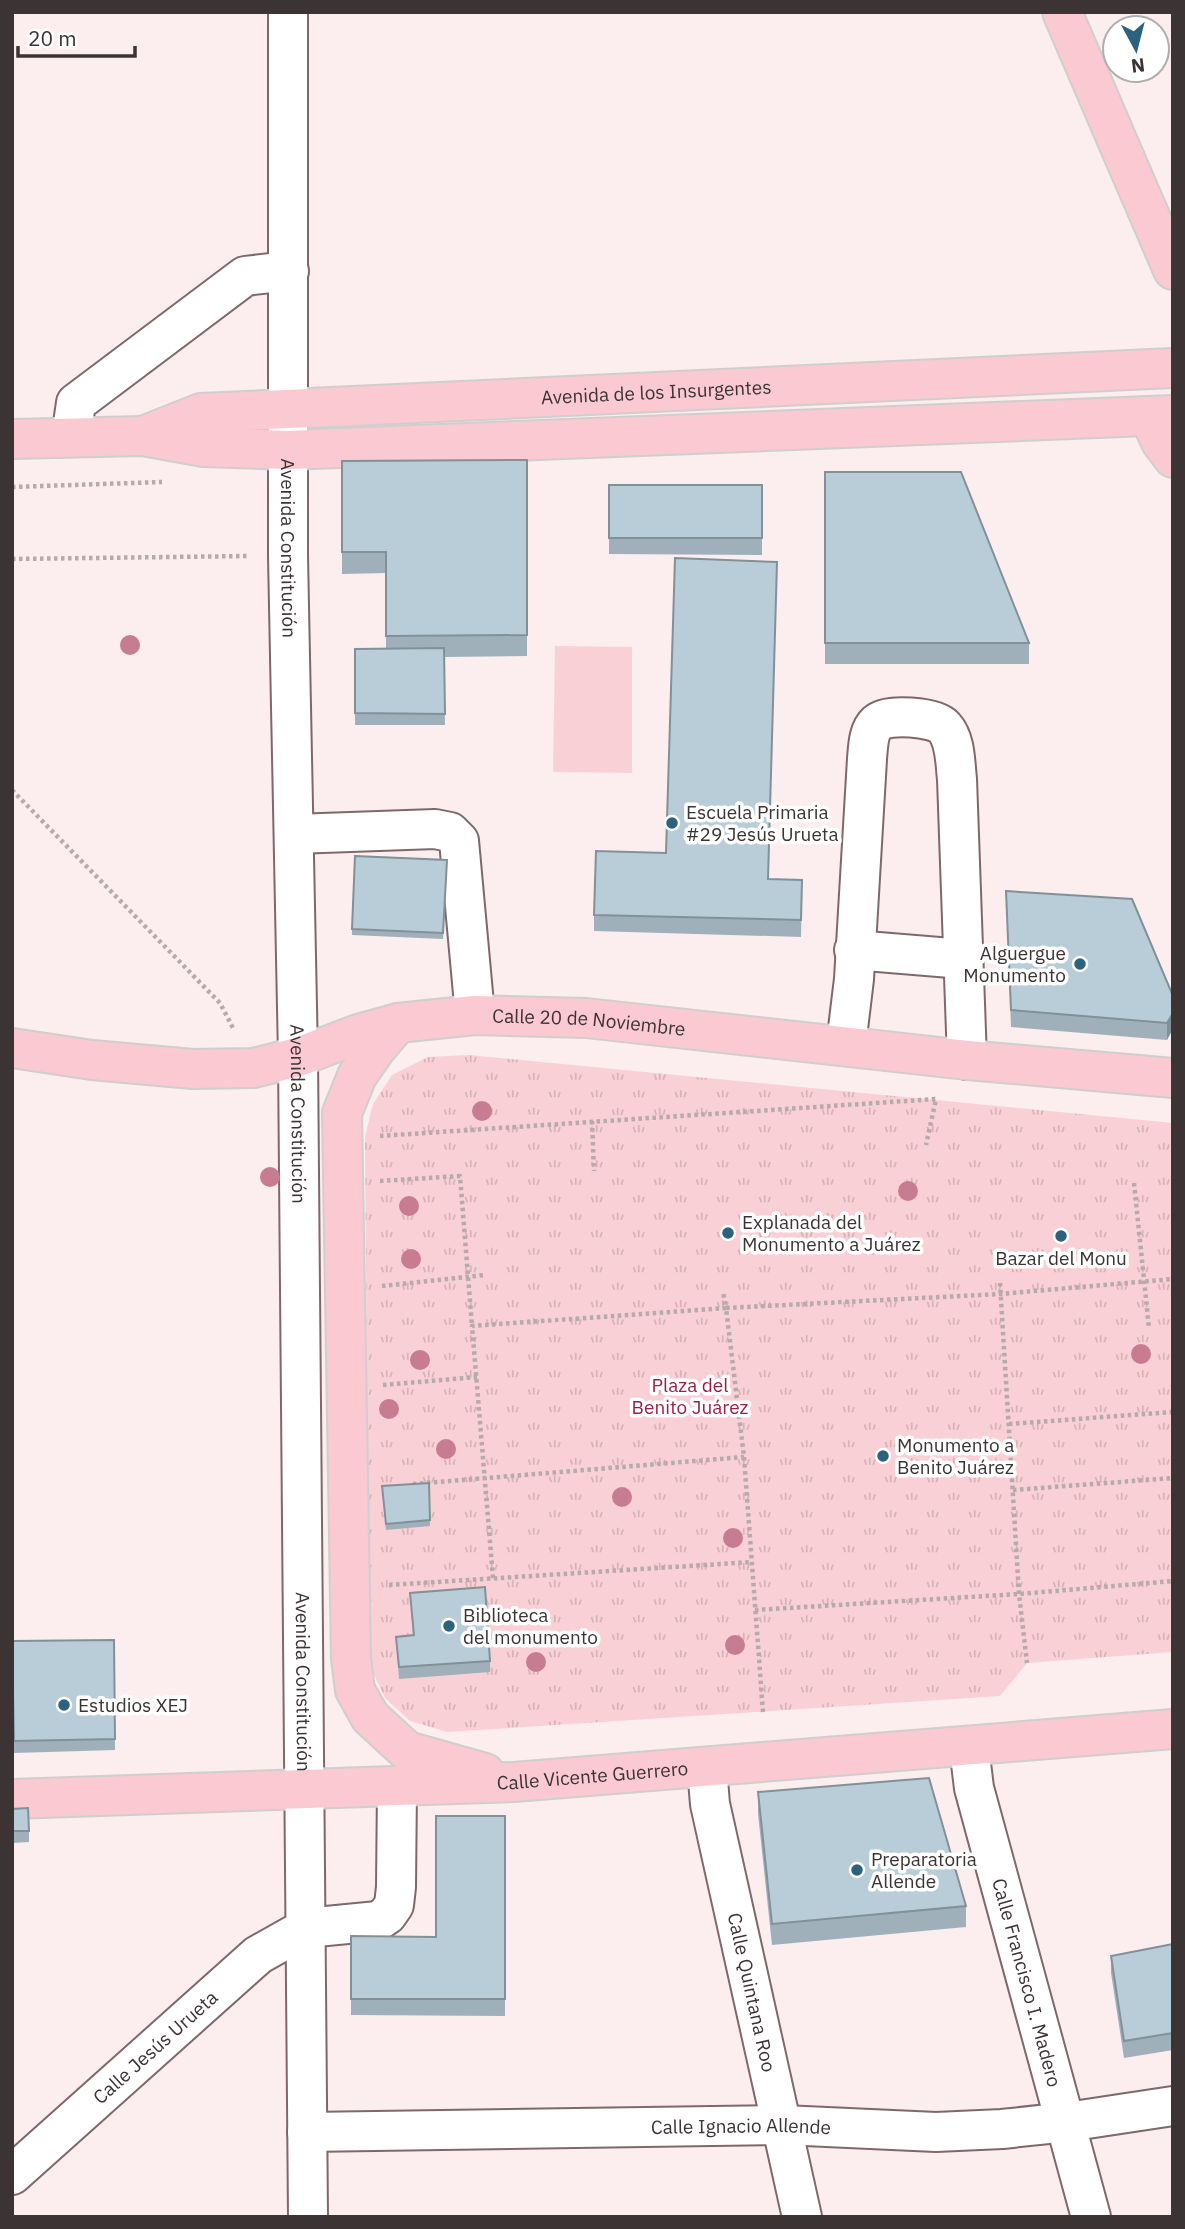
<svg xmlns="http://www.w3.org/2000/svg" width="1185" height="2229" viewBox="0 0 1185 2229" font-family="'IBM Plex Sans',sans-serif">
<defs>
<pattern id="park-tufts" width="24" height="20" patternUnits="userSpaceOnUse" patternTransform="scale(1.75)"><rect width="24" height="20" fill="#f9d0d5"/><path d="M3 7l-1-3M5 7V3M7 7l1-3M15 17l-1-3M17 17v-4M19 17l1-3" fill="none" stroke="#d6b3b7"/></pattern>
</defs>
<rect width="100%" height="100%" fill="#fcedef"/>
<path fill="url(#park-tufts)" d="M469,1055L1173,1123V1652L1027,1663L1000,1696L448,1732L410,1721L385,1698L369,1664L365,1137L373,1104L392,1075L428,1057Z"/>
<path fill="#f9d0d5" d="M555,646L632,647V773L553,772Z"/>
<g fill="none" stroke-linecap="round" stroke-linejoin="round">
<defs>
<g id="minor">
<path id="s1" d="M288,12V556L298,1057L308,2217"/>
<path d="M71,437L76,403L245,276L289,271"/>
<path d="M294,834L435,829L450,832L459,841L475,1015"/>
<path d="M854,950L963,959"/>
<path d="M846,1045L854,979L867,759C868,748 868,731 877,723C887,713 935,717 944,727C956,740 955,763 957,779L967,1060"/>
<path id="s2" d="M969,1747L974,1788L1091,2217"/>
<path id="s3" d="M707,1768L710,1804L802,2217"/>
<path id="s4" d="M307,2132L783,2125L936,2132L1002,2129L1067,2122L1173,2106"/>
<path id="s5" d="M12,2175L258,1955L306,1928L378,1921L387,1915L394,1905L396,1887L397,1787"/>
</g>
<g id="major">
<path d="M1062,12L1173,270"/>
<path d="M1149,416L1161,442L1173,458"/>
<path id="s6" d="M143,436L201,413L1173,368"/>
<path d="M12,439L143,436L204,447L288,450L1173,415"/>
<path d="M398,1023L375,1050L357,1076L342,1113L351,1659L355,1690L370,1717L407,1751L485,1773"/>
<path id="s7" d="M12,1048L92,1060L193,1069L253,1068L298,1057L358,1034L398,1023L475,1015L586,1018L967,1060L1173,1078"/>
<path id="s8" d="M12,1799L514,1782L1173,1729"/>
</g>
</defs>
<use href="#minor" stroke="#7e686b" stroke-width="42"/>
<use href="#major" stroke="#d0cece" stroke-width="42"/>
<path stroke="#b6aaab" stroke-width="4.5" stroke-dasharray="3.5 3.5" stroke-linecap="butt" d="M12,487L162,482
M12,559L249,556
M12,790L220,1003L234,1030
M592,1121L594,1171
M380,1136L936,1099L926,1145
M380,1181L460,1176L472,1326
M1134,1183L1149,1328
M1000,1283L1019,1594L1027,1663
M382,1286L485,1275
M383,1385L477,1377
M1009,1424L1173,1412
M413,1484L744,1457
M1013,1490L1173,1478
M493,1578L472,1326L726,1308L723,1291
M389,1585L752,1562
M755,1610L1019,1594L1173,1581
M763,1712L744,1457L726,1308L1000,1294L1173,1279"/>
<use href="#minor" stroke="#fff" stroke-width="38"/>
<use href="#major" stroke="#fac9d1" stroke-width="38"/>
</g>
<g fill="#c77c92">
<circle cx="130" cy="645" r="10"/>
<circle cx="482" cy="1111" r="10"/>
<circle cx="270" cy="1177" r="10"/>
<circle cx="908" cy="1191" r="10"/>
<circle cx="409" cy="1206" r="10"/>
<circle cx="411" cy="1259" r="10"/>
<circle cx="1141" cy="1354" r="10"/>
<circle cx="420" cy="1360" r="10"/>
<circle cx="389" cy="1409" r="10"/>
<circle cx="446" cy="1449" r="10"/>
<circle cx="622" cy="1497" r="10"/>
<circle cx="733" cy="1538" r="10"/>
<circle cx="735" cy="1645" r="10"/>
<circle cx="536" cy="1662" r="10"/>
</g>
<path fill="#9fb0bb" d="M527,460V656L444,657L445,725H355V649L386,648V573L342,574V461Z
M825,472L1029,643V664H825Z
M609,485H762V555L609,554Z
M447,860L443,939L352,935V929Z
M802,880L801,937L594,931V915Z
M1006,891L1173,996L1167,1040L1011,1027Z
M429,1483L430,1526L386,1530L382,1486Z
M410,1593L490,1661V1672L399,1679L396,1637L413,1636Z
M114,1640L115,1750L14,1753L12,1660Z
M758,1792L966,1906V1927L772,1945L758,1814Z
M12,1809L29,1831V1842L12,1843Z
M505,1816V2016L351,2015V1936L436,1937Z
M1173,1944V2050L1124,2058L1111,1973V1956Z"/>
<path fill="#829098" d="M1173,1013V1029L1167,1040V1023Z"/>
<path fill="#b9cdd9" stroke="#829098" stroke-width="2" d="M527,460V635L386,636V552H342V461Z
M825,472H961L1029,643H825Z
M609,485H762V538H609Z
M675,558L777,562L768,879L802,880L801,920L594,915L596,851L666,853Z
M444,648L445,714L355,713V649Z
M355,856L447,860L443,933L352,929Z
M1006,891L1132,899L1173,996V1013L1167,1023L1011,1010Z
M429,1483L430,1520L386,1524L382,1486Z
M485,1587L490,1661L399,1667L396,1637L414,1635L410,1593Z
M114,1640L115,1739L14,1741L12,1641Z
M929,1778L966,1906L772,1924L758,1792Z
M28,1808L29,1831H12V1809Z
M436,1816H505V1999H351V1936L436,1937Z
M1173,1944V2033L1124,2041L1111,1956Z"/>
<g fill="#2c627d" stroke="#fff" stroke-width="2.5">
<circle cx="672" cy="823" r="7"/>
<circle cx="1080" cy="964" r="7"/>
<circle cx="728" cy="1233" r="7"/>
<circle cx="1061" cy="1236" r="7"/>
<circle cx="883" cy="1456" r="7"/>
<circle cx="449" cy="1626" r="7"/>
<circle cx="64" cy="1705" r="7"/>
<circle cx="857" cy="1870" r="7"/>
</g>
<g text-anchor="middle" stroke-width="7" stroke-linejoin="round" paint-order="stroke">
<g font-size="19" fill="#3c3334" stroke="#fff">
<text dy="7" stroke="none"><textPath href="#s6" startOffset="518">Avenida de los Insurgentes</textPath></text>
<text dy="7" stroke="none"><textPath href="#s1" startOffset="536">Avenida Constitución</textPath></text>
<text dy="7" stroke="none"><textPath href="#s7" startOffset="586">Calle 20 de Noviembre</textPath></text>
<text dy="7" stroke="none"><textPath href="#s1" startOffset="1102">Avenida Constitución</textPath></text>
<text dy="7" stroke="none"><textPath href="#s1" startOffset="1670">Avenida Constitución</textPath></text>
<text dy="7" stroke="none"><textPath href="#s8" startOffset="581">Calle Vicente Guerrero</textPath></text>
<text dy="7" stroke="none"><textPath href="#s2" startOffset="243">Calle Francisco I. Madero</textPath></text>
<text dy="7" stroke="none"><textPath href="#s3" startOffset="229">Calle Quintana Roo</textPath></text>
<text dy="7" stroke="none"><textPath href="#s5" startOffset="192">Calle Jesús Urueta</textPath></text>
<text dy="7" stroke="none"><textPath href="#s4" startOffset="434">Calle Ignacio Allende</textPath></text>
</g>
<g font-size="19" fill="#3c3334" stroke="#fff" text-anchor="start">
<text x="686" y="819">Escuela Primaria<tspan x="686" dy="22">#29 Jesús Urueta</tspan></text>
<text x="1066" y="960" text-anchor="end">Alguergue<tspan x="1066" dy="22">Monumento</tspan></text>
<text x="742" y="1229">Explanada del<tspan x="742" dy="22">Monumento a Juárez</tspan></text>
<text x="1061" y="1265" text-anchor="middle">Bazar del Monu</text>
<text x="897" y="1452">Monumento a<tspan x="897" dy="22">Benito Juárez</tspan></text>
<text x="463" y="1622">Biblioteca<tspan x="463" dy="22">del monumento</tspan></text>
<text x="78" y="1712">Estudios XEJ</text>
<text x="871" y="1866">Preparatoria<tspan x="871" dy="22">Allende</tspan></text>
</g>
<g font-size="19" fill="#9b1f45" stroke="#fff">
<text x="690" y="1392">Plaza del<tspan x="690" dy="22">Benito Juárez</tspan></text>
</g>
</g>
<rect width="1185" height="2229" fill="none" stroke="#3c3334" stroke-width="28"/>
<g transform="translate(1136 49) rotate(173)"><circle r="33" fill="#ffffff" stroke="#b1adae" stroke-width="2"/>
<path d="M0-5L12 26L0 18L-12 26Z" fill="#2c627d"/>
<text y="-10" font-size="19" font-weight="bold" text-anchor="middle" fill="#3c3334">N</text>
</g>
<path d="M18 46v10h117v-10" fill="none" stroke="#3c3334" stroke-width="3.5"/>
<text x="28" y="46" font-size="21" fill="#3c3334" stroke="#ffffff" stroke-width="5" paint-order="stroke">20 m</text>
</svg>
